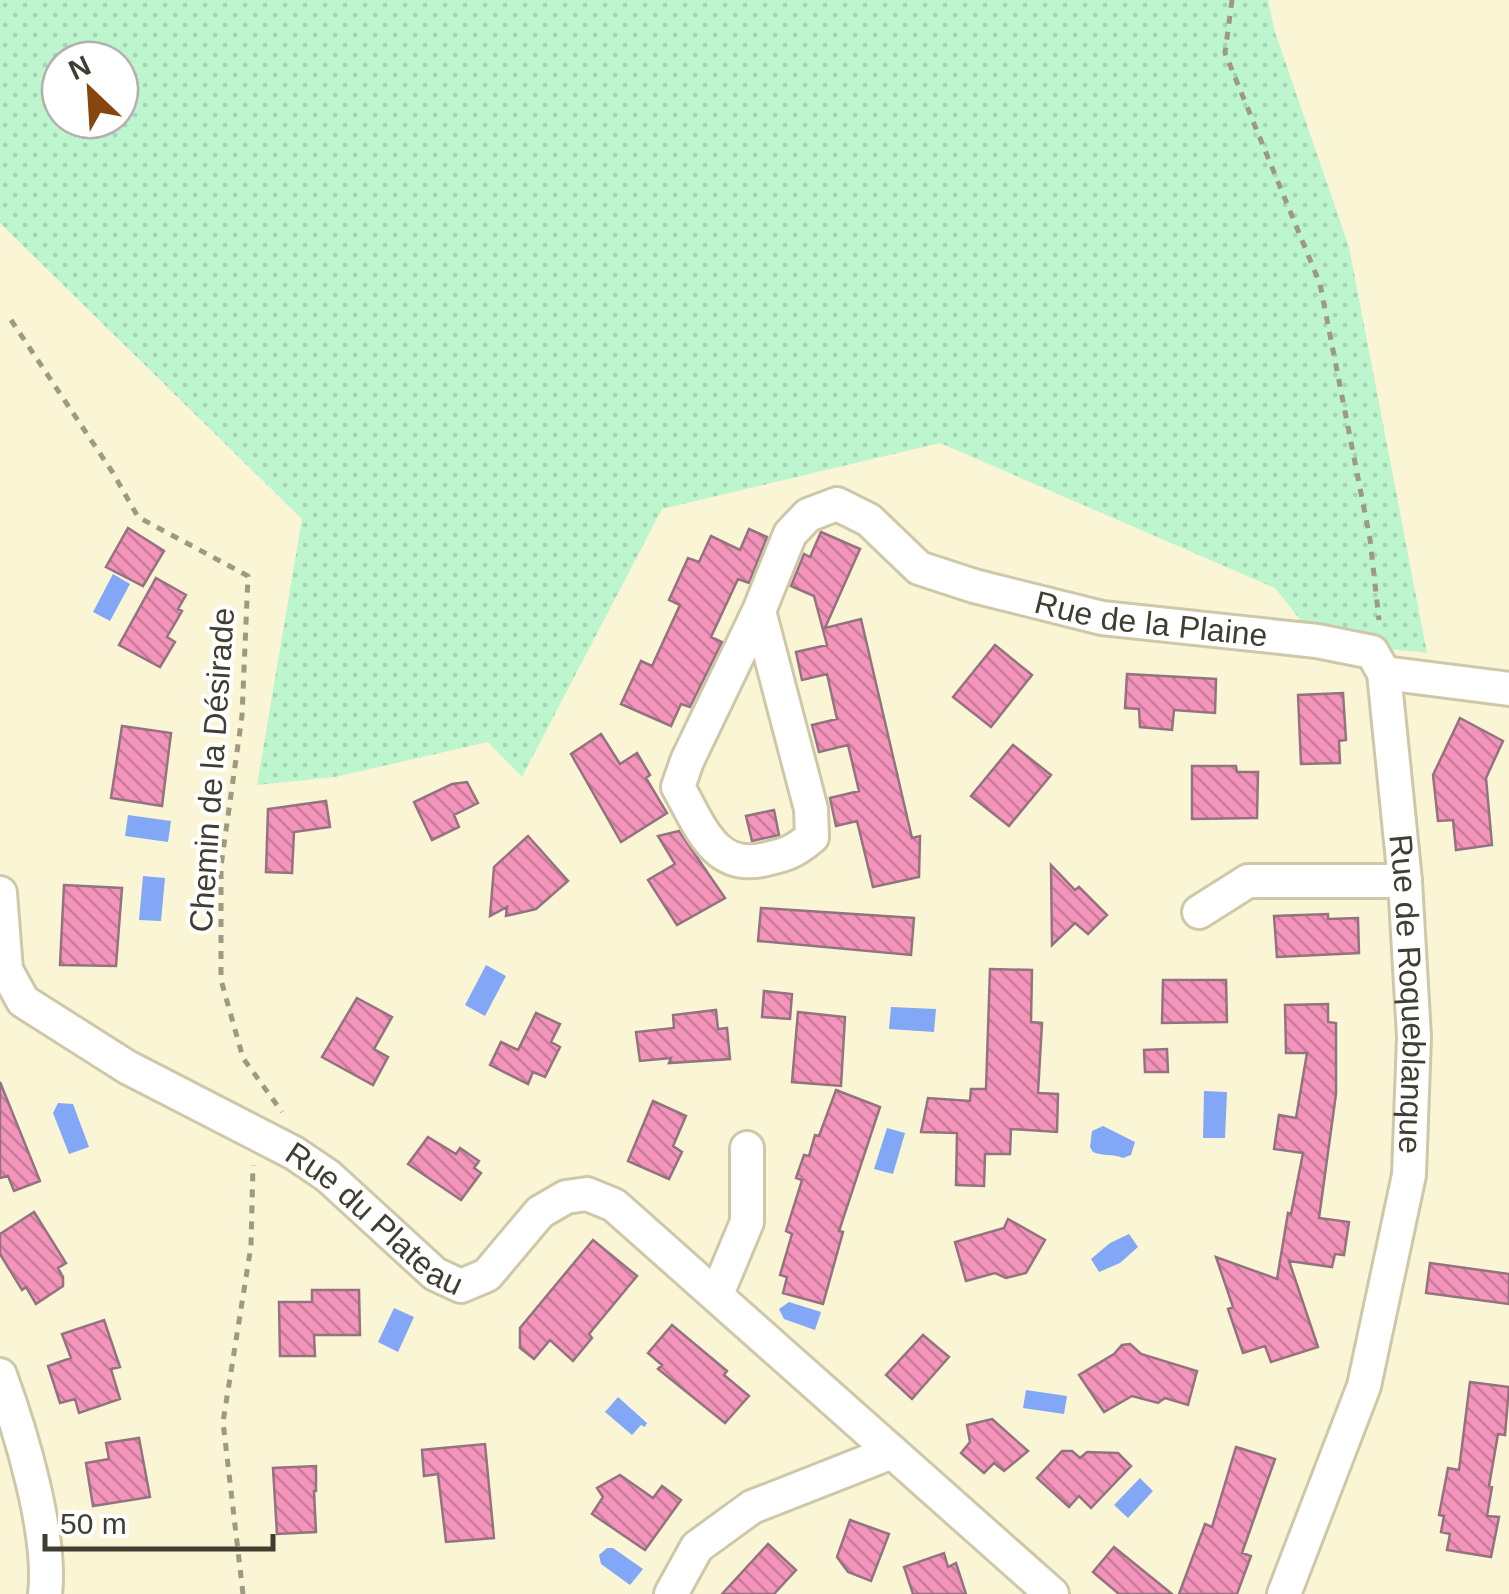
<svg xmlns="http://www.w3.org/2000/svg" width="1509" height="1594" viewBox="0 0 1509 1594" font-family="Helvetica,sans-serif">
<defs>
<pattern id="grass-dots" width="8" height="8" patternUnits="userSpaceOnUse" patternTransform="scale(2.5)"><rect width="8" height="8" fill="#bdf6ce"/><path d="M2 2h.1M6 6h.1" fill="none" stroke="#a4d4b1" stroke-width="1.8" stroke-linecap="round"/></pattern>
<pattern id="building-back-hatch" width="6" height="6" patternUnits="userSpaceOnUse" patternTransform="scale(2.5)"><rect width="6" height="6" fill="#f494bb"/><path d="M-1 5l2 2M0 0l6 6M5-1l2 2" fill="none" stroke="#c77a99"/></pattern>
</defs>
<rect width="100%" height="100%" fill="#faf5d4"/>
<path fill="url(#grass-dots)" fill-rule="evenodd" d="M0,0H1268L1275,32L1349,247L1427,653L1317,641L1275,588L940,443L662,509L522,777L488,742L335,777L257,785L302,519L0,223ZM60,60H120V120H60Z"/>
<path fill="#81a7f6" d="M113,574L130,584L110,621L93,612Z
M128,815L171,821L168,842L125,836Z
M143,876L165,878L161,921L139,920Z
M486,965L506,976L485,1016L465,1005Z
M891,1007L936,1009L934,1032L889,1029Z
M1204,1091L1227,1092L1225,1138H1203Z
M58,1103L73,1104L89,1147L69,1154L53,1113Z
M1103,1126L1135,1142L1131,1155L1123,1158C1112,1153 1104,1157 1093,1152L1090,1147L1092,1131Z
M887,1128L905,1133L893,1174L874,1169Z
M1129,1234L1138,1247L1120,1263L1099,1272L1091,1259L1110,1243Z
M789,1302L821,1312L815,1330L784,1319L779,1309Z
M394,1308L414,1317L398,1352L378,1342Z
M1026,1390L1067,1396L1064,1414L1023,1408Z
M618,1397L647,1423L645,1427L641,1425L632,1435L605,1412Z
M1140,1478L1153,1491L1128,1518L1114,1505Z
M607,1548H613L643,1569L630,1585L601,1564L599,1555Z"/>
<path fill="url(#building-back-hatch)" stroke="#93737f" stroke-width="2.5" d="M128,528L164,551L143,586L106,567Z
M749,529L767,537L749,583L738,579L711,637L722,642L690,707L681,704L671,726L621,704L641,661L652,666L680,605L669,600L688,558L699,562L711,536L740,550Z
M821,532L860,549L825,628L861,619L912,838L920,836L919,877L873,887L857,821L836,826L830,798L859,791L848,745L819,752L812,725L837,719L827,674L802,680L796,652L827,645L814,596L791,586L804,554L810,557Z
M156,578L186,595L178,609L182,611L167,637L175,642L160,667L119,645Z
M995,645L1032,675L991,727L953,697Z
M1127,674L1216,679L1215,713L1174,710L1172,730L1140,727L1139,709L1125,708Z
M1343,693L1346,740L1339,741L1340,763L1301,764L1298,695Z
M1460,718L1503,741L1486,778L1492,845L1456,850L1453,820L1438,821L1433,775Z
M122,726L171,733L162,806L111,798Z
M601,734L620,764L637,753L650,775L646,778L667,813L621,842L571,754Z
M1013,745L1051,775L1009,826L971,796Z
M1192,766H1236L1237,772H1258L1257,818L1192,819Z
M467,782L478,803L454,815L459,827L432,840L414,802L452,784Z
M326,801L330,827L294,832L292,873L266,872L268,809Z
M774,810L779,835L752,841L746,816Z
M679,831L725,898L677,925L648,880L675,864L658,836Z
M528,836L568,881L536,909L506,916L507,907L490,916L494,867Z
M1051,865L1075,890L1079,887L1107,915L1088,934L1075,923L1052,945Z
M64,885L122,888L116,966L60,965Z
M761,908L914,918L911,955L758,941Z
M1328,914V919L1358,918L1359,953L1277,957L1274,916Z
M990,969L1032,970L1031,1022L1042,1023L1038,1093L1058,1094L1057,1132L1011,1129L1010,1154H985L984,1186L956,1185L957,1133L921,1132L928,1098L970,1101L971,1089H986Z
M1163,980H1226L1227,1022L1162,1023Z
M764,991L792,994L790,1019L762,1017Z
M357,998L392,1017L374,1049L388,1057L373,1085L322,1057Z
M1328,1004V1022L1336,1023V1094L1319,1218L1349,1222L1344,1255L1335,1254L1332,1267L1289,1261L1318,1347L1271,1362L1265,1346L1243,1353L1228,1309L1233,1307L1216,1257L1277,1279L1288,1213L1291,1214L1303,1153L1274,1149L1279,1115L1296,1118L1307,1053H1286L1285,1005Z
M716,1010L718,1029L727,1028L730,1059L669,1063L671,1058L640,1061L636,1032L674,1028L673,1015Z
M798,1012L845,1017L841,1086L792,1082Z
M536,1013L560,1024L551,1042L560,1047L545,1077L533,1072L528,1084L490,1065L501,1042L518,1050Z
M1167,1049L1168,1072H1145L1144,1050Z
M0,1082L40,1181L14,1191L8,1176L0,1178Z
M836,1090L880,1107L839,1231L843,1232L823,1304L783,1293L787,1277L780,1275L792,1234L786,1231L802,1180L796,1178L804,1155L809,1156L815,1135L819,1136Z
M653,1101L686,1116L673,1146L682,1152L669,1179L628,1161Z
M428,1137L456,1154L460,1148L479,1161L474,1168L481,1173L461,1200L408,1164Z
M34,1212L66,1263L58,1268L63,1277V1286L36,1304L26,1287L22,1290L0,1254V1234Z
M1008,1219L1045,1240L1026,1273L1006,1278L995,1273L966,1281L955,1242L1004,1228Z
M593,1240L637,1276L589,1334L592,1338L573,1361L550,1340L534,1359L520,1348V1328Z
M1430,1263L1509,1274V1304L1426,1293Z
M312,1290H359L360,1335H314L315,1356H280L279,1302H312Z
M104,1320L120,1367L111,1369L120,1399L79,1413L75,1399L60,1403L48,1366L71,1358L62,1334Z
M672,1325L727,1371L724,1375L749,1396L725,1423L658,1369L662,1365L648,1353Z
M923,1335L949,1357L912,1399L886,1375Z
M1130,1344L1141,1354L1197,1371L1188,1405L1165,1398L1158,1403L1132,1396L1104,1412L1079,1375L1114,1354L1122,1345Z
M1470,1382L1509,1387L1505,1435L1498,1434L1489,1486L1492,1487L1487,1516L1499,1517L1491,1557L1447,1550L1450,1534L1441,1532L1444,1516L1439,1515L1448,1468L1459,1470Z
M992,1419L1028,1451L1004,1471L994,1463L984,1473L961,1453L970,1442L967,1425Z
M139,1438L150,1497L93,1506L86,1463L109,1459L106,1443Z
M485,1444L494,1538L446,1542L438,1474L424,1476L422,1450Z
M1236,1447L1275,1459L1242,1553L1251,1556L1237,1594H1179L1205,1524L1212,1527Z
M1062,1451H1072L1080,1458L1087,1452L1118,1453L1131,1466L1091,1508L1079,1496L1069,1507L1037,1478Z
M316,1466V1491H314L316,1532L277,1534L273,1468Z
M620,1475L653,1498L662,1486L681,1500L645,1550L592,1514L603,1497L597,1488Z
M850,1520L889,1534L871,1581L848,1572L837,1557Z
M768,1544L796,1570L774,1594H722Z
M1114,1547L1172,1594H1119L1093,1572Z
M944,1553L948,1567L956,1563L966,1594H913L904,1567Z"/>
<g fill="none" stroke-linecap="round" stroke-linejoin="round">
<defs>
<g id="minor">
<path id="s1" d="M759,611L811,809L812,837C793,853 785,855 762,860C713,870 699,823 678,787L687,761L759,611L790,534L808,515L837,504L869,520L919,568L974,586L1102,618L1317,641L1372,652L1384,673L1405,881L1414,1037L1409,1175L1364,1386L1284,1594"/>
<path d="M1384,673L1509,689"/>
<path id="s2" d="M0,893L6,970L23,1001L127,1067L294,1153L328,1176L435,1274L461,1286L487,1275L540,1212L566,1197L587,1194L614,1205L1052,1594"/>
<path d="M1199,912L1248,881H1405"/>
<path d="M717,1294L747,1222V1148"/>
<path d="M0,1375C21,1432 52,1535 45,1594"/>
<path d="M671,1594L697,1547L752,1507L892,1452"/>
</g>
</defs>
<use href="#minor" stroke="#cec8a9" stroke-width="38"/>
<path stroke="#9d9982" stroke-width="5" stroke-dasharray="8 8" stroke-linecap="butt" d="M1232,0L1225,53L1320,284L1370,539L1379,620
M11,320L113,473L138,517L248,576L242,716L221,866V980L243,1058L282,1112
M243,1594L223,1422L251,1246L253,1165"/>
<use href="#minor" stroke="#fff" stroke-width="32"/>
</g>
<g text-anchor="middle" stroke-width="8" stroke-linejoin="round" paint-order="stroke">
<g font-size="32" fill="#403d31" stroke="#fff">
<text dy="11" stroke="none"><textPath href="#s1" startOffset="1088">Rue de la Plaine</textPath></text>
<text transform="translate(212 770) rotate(-86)" y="11">Chemin de la Désirade</text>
<text dy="11" stroke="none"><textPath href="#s1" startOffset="1658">Rue de Roqueblanque</textPath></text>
<text dy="11" stroke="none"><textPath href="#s2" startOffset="528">Rue du Plateau</textPath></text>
</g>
</g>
<g transform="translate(90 90) rotate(335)"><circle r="48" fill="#ffffff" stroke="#b3b1ad" stroke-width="2.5"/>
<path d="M0-8L18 38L0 25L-18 38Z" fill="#86460f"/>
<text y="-15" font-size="28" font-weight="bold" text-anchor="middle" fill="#403d31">N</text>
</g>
<path d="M45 1534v15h228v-15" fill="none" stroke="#403d31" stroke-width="5"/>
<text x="60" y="1534" font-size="30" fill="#403d31" stroke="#ffffff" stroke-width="8" paint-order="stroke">50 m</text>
</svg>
